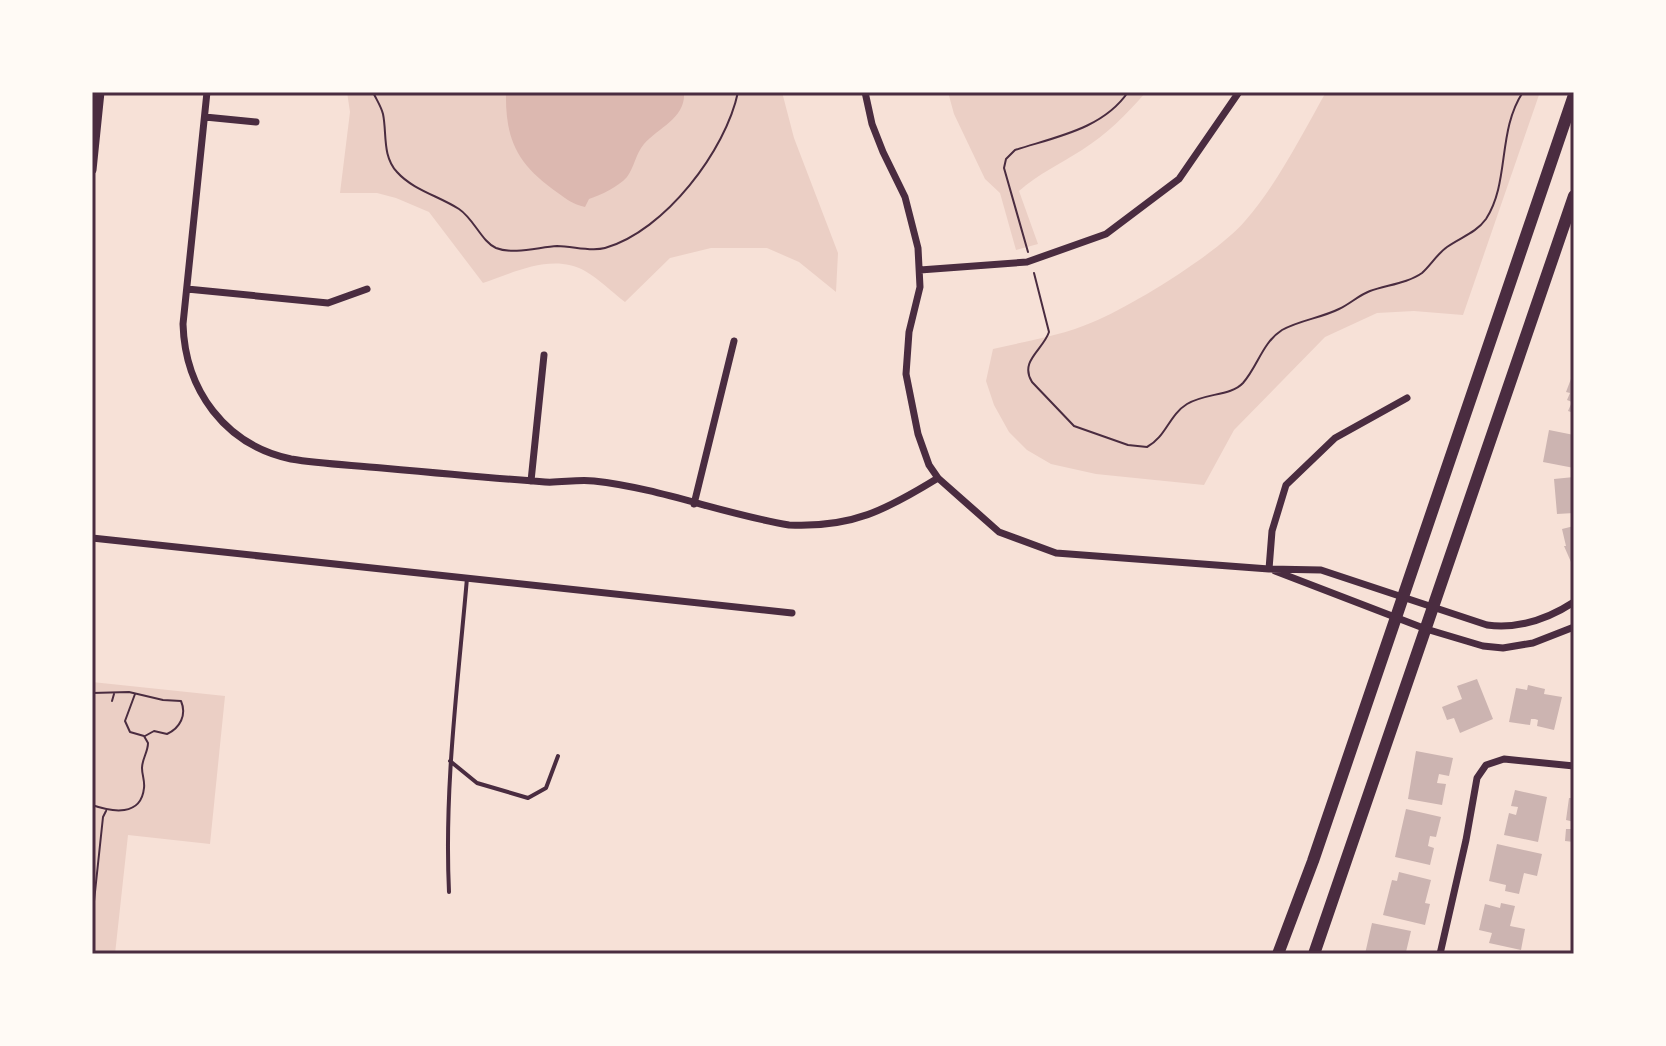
<svg xmlns="http://www.w3.org/2000/svg" width="1666" height="1046" viewBox="0 0 1666 1046" font-family="'Noto Sans',sans-serif">
<rect width="100%" height="100%" fill="#f7e1d7"/>
<path fill="#ebcfc5" d="M347,92H782L794,138L838,253L836,292L799,262L767,248H711L670,258L625,302C612,292 599,279 585,271C553,253 515,272 483,283L429,212L396,198L377,193H340L350,112Z
M948,92H1146C1126,115 1107,134 1082,150C1060,164 1038,174 1019,191L1038,244L1016,250L1000,193L985,179L954,114Z
M1326,92H1540L1463,315L1414,311L1377,313L1325,337L1234,430L1204,485L1096,474L1051,464L1027,450L1009,432L994,405L986,381L993,349C1026,341 1061,336 1093,322C1132,306 1218,253 1245,221C1276,186 1303,133 1326,92Z
M92,682L225,696L210,844L128,835L115,954H92Z"/>
<path fill="#dcb8b0" d="M506,92H684C686,118 659,127 644,144C636,153 634,168 627,177C618,187 601,195 589,199L585,207C572,204 568,200 558,193C518,165 505,141 506,92Z"/>
<path fill="#ccb4b1" d="M1574,371V413L1568,411L1572,402L1567,400L1570,393L1566,392Z
M1549,430L1574,435V468L1543,462Z
M1574,477V513L1557,514L1554,479Z
M1574,526V562H1571L1564,546H1566L1562,529Z
M1477,679L1493,719L1460,733L1454,718L1447,720L1442,707L1462,699L1457,686Z
M1528,685L1545,689L1544,694L1562,697L1554,730L1537,726L1538,720L1535,719H1531L1530,725L1509,722L1516,688L1527,690Z
M1416,751L1453,758L1449,776L1439,774L1437,783L1446,784L1442,805L1408,799Z
M1515,790L1547,797L1538,842L1504,835L1509,813L1516,815L1518,807L1511,806Z
M1569,798H1574V822L1566,820Z
M1406,809L1441,817L1436,837L1430,836L1428,846L1434,848L1430,865L1395,857Z
M1566,829H1574V842L1565,841Z
M1497,844L1542,854L1537,876L1524,873L1519,894L1505,891L1506,885L1489,881Z
M1399,872L1431,880L1425,903L1430,904L1425,925L1383,915L1392,880L1397,881Z
M1501,903L1515,906L1510,926L1525,929L1521,950L1489,943L1492,933L1479,930L1485,904L1500,908Z
M1372,923L1411,931L1406,952L1409,954H1365Z"/>
<g fill="none" stroke-linecap="round" stroke-linejoin="round">
<path stroke="#4a2c40" stroke-width="2" d="M373,92C376,99 381,106 383,114C387,133 382,156 397,172C413,190 439,196 459,209C474,219 482,242 496,248C514,255 539,247 557,246C573,246 590,252 605,248C665,231 726,150 738,92
M1028,252L1004,168L1006,159L1015,150C1055,137 1103,129 1128,92
M1034,273L1049,332C1043,350 1019,361 1032,382L1074,426L1128,445L1147,447C1166,437 1169,415 1187,404C1205,393 1231,396 1243,383C1258,366 1262,343 1282,330C1300,320 1321,318 1339,309C1350,304 1359,295 1370,291C1387,285 1408,283 1422,273C1431,265 1437,254 1447,247C1461,237 1476,233 1486,219C1510,182 1497,131 1523,92
M92,693L129,692L163,700L181,701C187,715 180,728 167,734L154,731L145,736
M112,701L114,694
M92,805C112,812 141,817 144,788C145,781 142,775 142,768C142,759 148,752 148,743L144,736L130,732L125,721L135,694
M92,920L103,817L106,811"/>
<path stroke="#4a2c40" stroke-width="4" d="M450,761L477,783L528,798L546,788L558,756
M449,892C444,787 458,683 467,578"/>
<path stroke="#4a2c40" stroke-width="7" d="M207,92L183,324C185,390 225,445 291,459C321,464 352,465 382,468C436,473 491,478 545,482C561,483 577,479 594,481C659,488 723,514 789,525C852,528 886,510 938,478
M865,92L872,124L883,152L905,197L918,248L920,287L909,332L906,374L918,434L929,465L938,478L999,532L1056,553L1269,569L1321,570L1487,625C1518,629 1548,619 1574,602
M205,117L256,122
M920,270L1027,262L1106,234L1179,179L1239,92
M187,289L328,303L367,289
M531,481L544,355
M694,504L734,341
M92,538L792,613
M1269,569L1272,531L1286,485L1335,438L1407,398
M1275,571L1426,629L1483,646L1503,648L1533,643L1574,627
M1440,954L1466,840L1477,778L1486,765L1504,759L1574,766"/>
<path stroke="#4a2c40" stroke-width="9" d="M92,170L100,92"/>
<path stroke="#4a2c40" stroke-width="12" d="M1278,954L1313,861L1574,95
M1314,954L1574,196"/>
</g>
<rect width="1666" height="1046" fill="none" stroke="#fffaf5" stroke-width="188"/>
<rect x="94" y="94" width="1478" height="858" fill="none" stroke="#4a2c40" stroke-width="3"/>
</svg>
